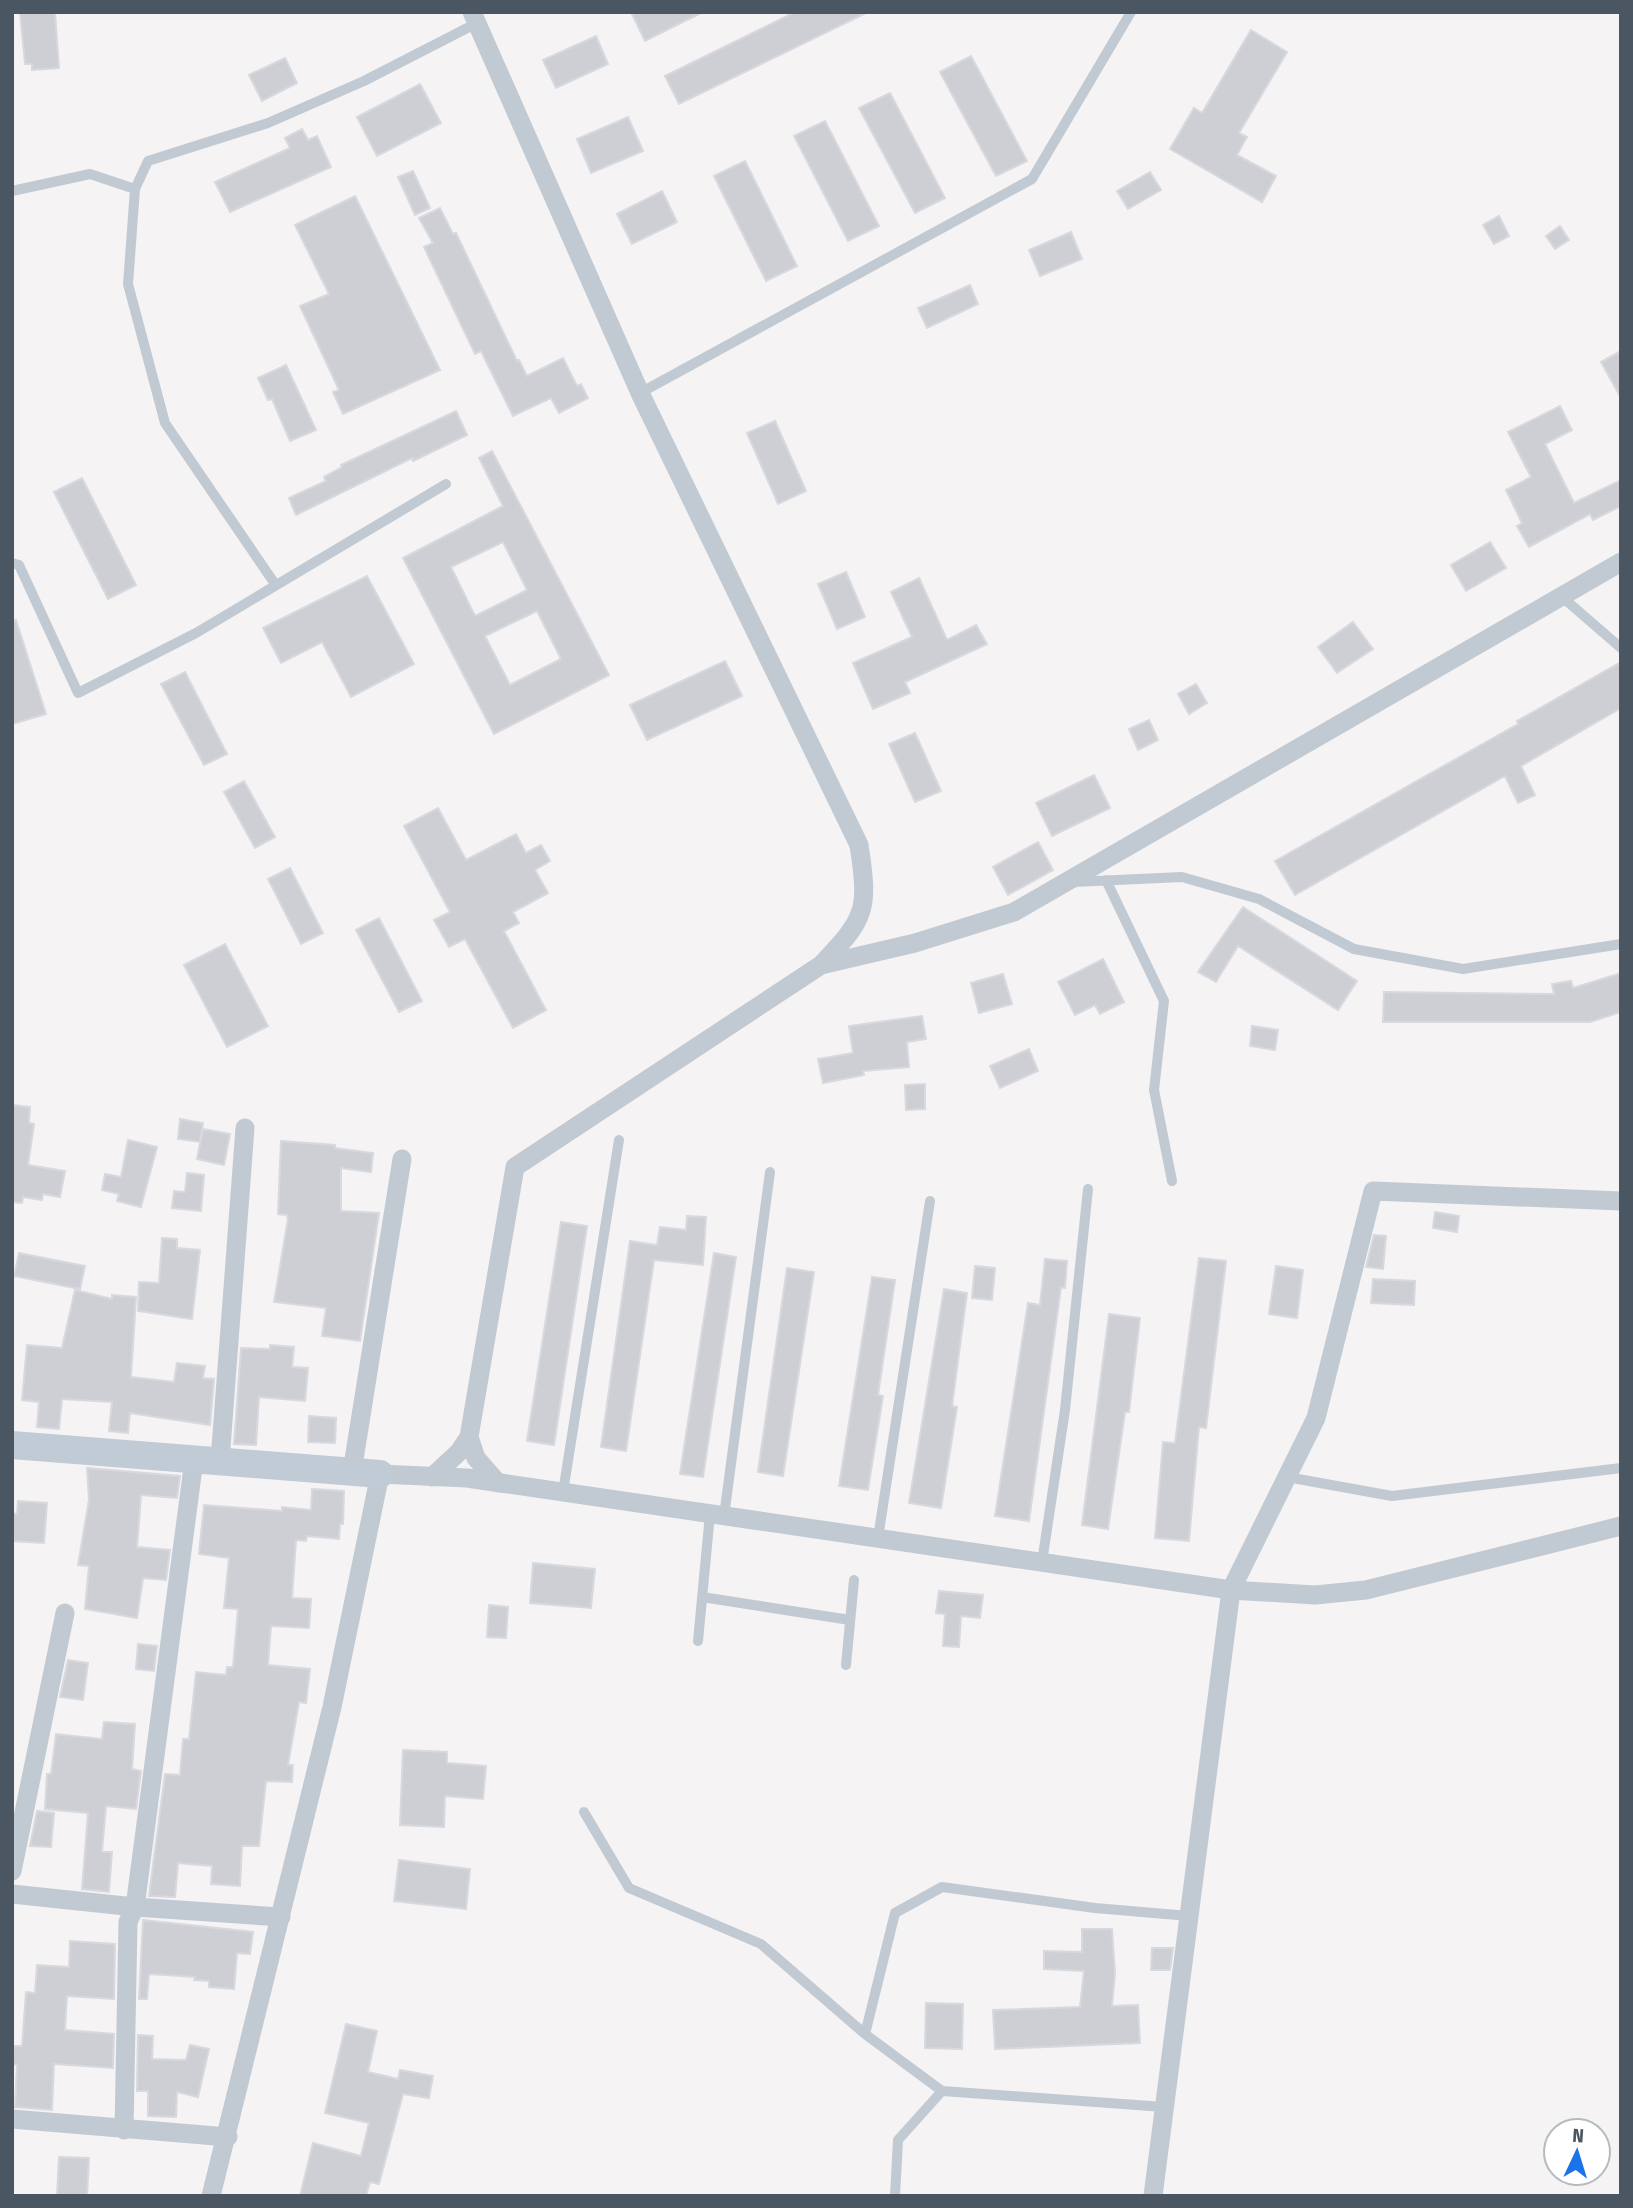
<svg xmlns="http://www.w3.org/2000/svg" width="1633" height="2208" viewBox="0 0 1633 2208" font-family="'Fira Sans Condensed',sans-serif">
<rect width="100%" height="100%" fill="#f5f3f3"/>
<path fill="#cdcfd5" stroke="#d7d9de" stroke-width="2" fill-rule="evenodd" d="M55,12L59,68L32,70V64H25L20,13Z
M631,12H703L645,41Z
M795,12H868L679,104L665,76Z
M1251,30L1287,52L1239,133L1247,137L1237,155L1276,176L1262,202L1170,149L1194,108L1202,113Z
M596,36L608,64L556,88L543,60Z
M971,56L1027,161L996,176L940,72Z
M285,58L297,83L262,101L249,75Z
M420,84L441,123L377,156L357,117Z
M890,93L945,198L915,213L859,108Z
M628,117L643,151L591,173L577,139Z
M825,121L879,226L848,241L794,136Z
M302,129L308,140L317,136L331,167L230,212L215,182L290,148L285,138Z
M745,161L797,266L766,281L714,176Z
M413,171L430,208L415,215L398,177Z
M1150,172L1161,190L1128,209L1117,191Z
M662,191L677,222L632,244L617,214Z
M355,196L440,370L343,414L333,392L339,390L300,306L329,294L295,225Z
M440,208L453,234L456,233L517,361L519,360L527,376L563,358L577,386L581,384L588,398L559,413L551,398L513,416L481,351L475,354L424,247L433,243L419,218Z
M1499,216L1509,236L1494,244L1483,225Z
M1560,226L1569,240L1555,249L1546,236Z
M1071,232L1082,259L1040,276L1029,250Z
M970,285L978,304L927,328L918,308Z
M1621,351V398L1601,362Z
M286,365L316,430L290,441L272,399L268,400L258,378Z
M1560,406L1572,430L1545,444L1574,503L1621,480V506L1593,520L1590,514L1529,547L1517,526L1522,523L1506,490L1531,477L1508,432Z
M456,411L467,435L413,461L412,458L296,515L289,498L326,481L324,477L342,467L341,465Z
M775,421L806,491L778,504L747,433Z
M492,451L609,675L494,734L403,558L503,506L479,458ZM503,542L527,590L475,616L451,567ZM537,611L561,659L510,685L485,636Z
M82,478L136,585L108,599L54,492Z
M1490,542L1506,568L1466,591L1451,565Z
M846,572L865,617L837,629L818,584Z
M367,576L414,664L351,697L322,642L281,663L263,628Z
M919,578L947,640L976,625L987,644L905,682L910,693L873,709L853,663L912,637L891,592Z
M16,620L46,714L12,724V621Z
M1353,622L1373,649L1337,673L1318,647Z
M725,661L742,696L647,740L630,705Z
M1621,662V708L1521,766L1535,795L1518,803L1505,776L1295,895L1275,861L1518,724L1517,721Z
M185,672L227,754L204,765L161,684Z
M1196,684L1207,703L1189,714L1178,694Z
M1149,720L1158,740L1138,750L1129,729Z
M915,733L941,791L915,802L889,744Z
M1094,775L1110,808L1052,836L1036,803Z
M244,781L275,837L255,848L224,792Z
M438,808L466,860L516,834L526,853L541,845L550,861L535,870L548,893L513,912L519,923L504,931L546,1010L513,1028L465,939L449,947L434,920L450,912L404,826Z
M1038,842L1053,870L1008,895L993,867Z
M290,868L323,933L301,944L268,879Z
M1243,907L1357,981L1338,1010L1238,946L1216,982L1198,972Z
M379,918L422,1001L399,1012L356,930Z
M225,944L268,1026L227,1047L184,965Z
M1103,959L1124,1002L1100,1014L1095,1005L1075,1015L1058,982Z
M1621,973V1012L1590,1022H1383L1384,992L1554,994L1552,984L1571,981L1573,988Z
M1003,974L1012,1004L979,1013L971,983Z
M922,1016L926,1039L907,1042L909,1067L863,1071L864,1075L823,1083L818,1059L853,1053L849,1026Z
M1252,1026L1278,1030L1275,1050L1250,1046Z
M1029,1049L1038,1071L1000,1088L990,1066Z
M925,1084V1109L906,1110L905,1085Z
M12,1105L30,1107L29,1123L34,1124L28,1165L65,1171L60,1197L43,1194L42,1200L23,1197L22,1203L12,1202Z
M180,1119L203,1123L200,1142L178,1139Z
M203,1129L230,1134L224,1165L197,1159Z
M128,1140L157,1147L141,1207L117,1201L119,1194L102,1190L105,1174L121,1177Z
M281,1141L335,1145V1148L373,1153L371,1172L341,1168V1211L379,1213L360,1341L322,1336L326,1308L274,1302L288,1219L287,1215L278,1214Z
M187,1173L204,1175L201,1211L172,1208L174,1191L185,1192Z
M1435,1212L1459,1216L1457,1232L1433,1228Z
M687,1216L706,1217L703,1265L654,1260L626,1451L601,1447L630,1241L657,1245L660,1227L686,1230Z
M561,1222L587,1226L554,1445L527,1441Z
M1374,1235L1386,1236L1383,1269L1366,1267Z
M162,1238L177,1239V1248L200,1250L192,1319L138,1311L139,1282L159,1283Z
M19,1253L85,1266L80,1289L14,1276Z
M714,1253L736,1257L703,1477L680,1474Z
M1199,1258L1226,1261L1206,1428L1199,1427L1189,1541L1155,1538L1163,1442L1175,1443Z
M1045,1259L1067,1261L1065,1288L1061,1287L1029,1521L995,1516L1028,1303L1040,1305Z
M975,1266L995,1268L992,1300L972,1298Z
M1276,1266L1303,1270L1297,1318L1269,1314Z
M787,1268L814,1272L783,1476L758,1472Z
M872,1277L895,1280L878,1395L883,1396L868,1490L839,1486Z
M1373,1279L1415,1281L1414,1305L1371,1303Z
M944,1289L967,1293L952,1406L957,1407L941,1508L909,1503Z
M75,1290L112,1299V1295L136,1297L131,1377L174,1382L177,1363L205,1366L203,1378L214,1379L210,1425L130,1413L128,1433L109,1431L112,1402L62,1399L59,1429L37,1427L39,1402L22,1400L27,1345L62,1348Z
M1109,1314L1140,1318L1129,1412H1125L1108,1529L1082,1525Z
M270,1345L294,1347L292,1367L308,1368L305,1401L259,1397L256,1445L234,1444L241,1348L270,1349Z
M309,1416L336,1418L335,1443L308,1442Z
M87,1468L180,1476L177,1498L141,1495L137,1547L170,1550L166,1580L143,1578L137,1618L85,1609L89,1566L78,1565L89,1500Z
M312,1489L344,1491L343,1524H340L339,1539L307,1536L306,1541L296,1540L292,1598L311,1599L309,1628L271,1626L268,1665L310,1669L306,1703L299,1702L288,1765H293L292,1782L266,1781L259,1846H242L240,1886L211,1884L212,1866L178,1863L175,1897L149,1896L165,1774L180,1775L183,1739H189L196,1672L226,1675L227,1667H233L238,1609L224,1608L229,1558L199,1554L204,1505L282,1511V1507L311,1510Z
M18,1501L47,1503L44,1543L12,1541V1513L17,1514Z
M533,1563L595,1569L591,1608L530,1603Z
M939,1591L983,1595L980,1618L961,1616L959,1647L943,1646L945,1614L936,1613Z
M489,1605L508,1607L506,1638L487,1637Z
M138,1644L157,1646L154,1671L136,1669Z
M68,1660L88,1663L83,1700L60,1697Z
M104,1722L135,1724L132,1769L141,1771L136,1809L106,1806L102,1852H112L109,1892L82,1889L88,1813L45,1809L47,1774H51L56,1734L102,1739Z
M403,1750L447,1752V1763L486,1766L483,1799L445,1796L444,1827L400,1825Z
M37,1811L54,1813L51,1847L30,1846Z
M399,1860L470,1869L466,1909L394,1901Z
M143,1920L253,1932L250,1954L237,1953L234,1989L209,1987V1981L194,1980L195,1977L149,1974L147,1999H139Z
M1082,1929H1112L1115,1973L1112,2006L1138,2005L1140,2043L995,2049L993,2010L1080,2007L1084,1971L1044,1969V1951L1082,1952Z
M70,1941L115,1944L114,1999L67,1996L65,2030L114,2034L113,2068L54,2064L52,2110L15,2107L17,2065L12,2064L14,2046H22L26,1992L35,1993L37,1965L69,1967Z
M1152,1948H1173L1170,1970H1151Z
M926,2003L963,2004L962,2049L925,2048Z
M346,2024L377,2031L368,2072L398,2079L400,2070L433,2076L429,2098L403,2094L379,2184L370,2182L366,2196H300L313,2143L361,2156L369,2123L325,2113Z
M138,2035L153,2036L152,2059L186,2060L190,2045L209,2049L198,2097L177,2092L176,2117L148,2116V2091H137Z
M59,2157L89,2158L87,2196H57Z"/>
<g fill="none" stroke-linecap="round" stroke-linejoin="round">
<path stroke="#c1cad2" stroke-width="10" d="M135,189L128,284L165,423L275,584
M12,191L90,174L135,189L148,161L268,123L364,81L477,23
M640,393L1032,179L1131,12
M12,563L19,565L78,693L196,633L446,484
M1561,596L1621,648
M1106,880L1164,1001L1154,1090L1172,1181
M1073,882L1182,877L1259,899L1354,949L1463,969L1621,944
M1287,1477L1392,1496L1621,1468
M563,1492L619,1140
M724,1516L770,1172
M878,1538L930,1201
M1042,1562L1065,1410L1088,1189
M702,1597L850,1620
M698,1641L710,1514
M846,1665L854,1580
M584,1812L629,1888L761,1944L865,2034L942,2091L1164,2107
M865,2034L895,1913L942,1887L1095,1908L1189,1916
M895,2196L898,2140L942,2091"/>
<path stroke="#c1cad2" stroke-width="19" d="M821,965L915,943L1014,912L1621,562
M469,1437L476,1458L498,1483
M220,1461L245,1128
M352,1472L402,1159
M432,1477L459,1452L469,1437L515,1167L821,965C866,918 869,910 859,845L640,393L472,12
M12,1871L65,1613
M12,1894L135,1907L281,1917
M12,2119L228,2137
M124,2130L128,1922L135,1907L194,1460
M211,2196L332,1707L380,1474L467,1478L1231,1590L1315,1595L1366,1590L1621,1526
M1153,2196L1231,1590L1316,1418L1373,1191L1621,1201"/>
<path stroke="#c1cbd6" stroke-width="28" d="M12,1445L380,1474"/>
</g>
<rect width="1633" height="2208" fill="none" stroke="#4a5661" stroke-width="28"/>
<g transform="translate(1577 2152) rotate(4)"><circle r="33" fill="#ffffff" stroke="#b7bbc0" stroke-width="2"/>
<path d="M0-5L12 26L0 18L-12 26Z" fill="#1a73e8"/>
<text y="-10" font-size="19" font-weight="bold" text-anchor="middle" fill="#4a5661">N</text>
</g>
</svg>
